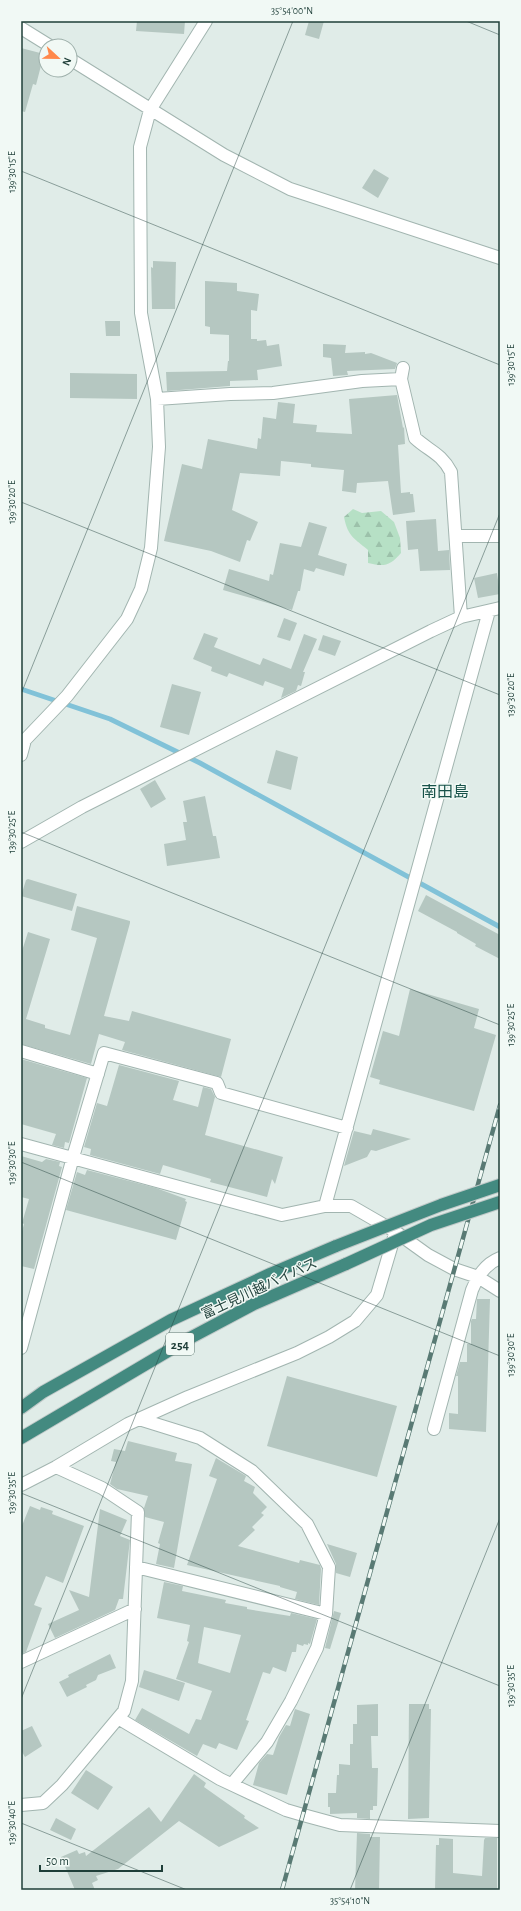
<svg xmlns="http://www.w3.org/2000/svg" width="521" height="1911" viewBox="0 0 521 1911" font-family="'Alegreya Sans','Noto Sans JP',sans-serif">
<defs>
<pattern id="forest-firs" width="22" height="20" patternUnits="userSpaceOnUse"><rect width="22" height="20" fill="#b6e0c5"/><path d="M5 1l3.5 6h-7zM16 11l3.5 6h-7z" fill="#9cc1aa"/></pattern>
</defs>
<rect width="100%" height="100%" fill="#e0ece8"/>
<path fill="url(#forest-firs)" d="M353,509L362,513L381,511L394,522L400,538L401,553C390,566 384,567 368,563V550C354,538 348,537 344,517Z"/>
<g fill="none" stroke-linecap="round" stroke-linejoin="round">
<path stroke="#81c2d8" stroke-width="5" d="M21,689L110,719L200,763L500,927"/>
</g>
<path fill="#b5c7c1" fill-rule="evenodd" d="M137,21H185L184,34L136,31Z
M309,21H324L319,39L305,35Z
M21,48L44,54L36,85L33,84L25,112L21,111Z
M374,169L389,178L378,198L362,188Z
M153,261L176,262L175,309H152L151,267L153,268Z
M205,281L237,283V291L259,294L257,311L251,310V339H257V341L266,340L267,346L279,344L282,366L257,370L258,380L230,381V386L167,391L166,372L227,371L228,361H229V335L210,334V327L205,326Z
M105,321H120V336H106Z
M323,344L346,345L345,353L365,352V354L371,353L397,363L395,369L347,371L348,375L333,376L331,358L323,357Z
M70,373L137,374V399L70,398Z
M397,395L403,428L404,427L405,444L398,445L401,493L410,492V494H413L415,512L393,515L388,481L357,483L356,493L342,491L344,470L311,467V464L281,461L280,476L240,473L232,510L258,522L250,541L247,540L240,562L211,551L164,541L182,464L202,469L208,439L257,449L258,438L261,439L263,417L276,419L278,402L295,404L293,423L317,425L316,432L352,434L349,399Z
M436,519L438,551L449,550L450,570L420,571L418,549L408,550L406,521Z
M309,522L327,527L318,555L347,564L344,576L316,568L314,572L304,569L300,591H298L292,610L223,590L229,569L269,581L270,574L273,575L280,543L301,547Z
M497,573L500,594L478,598L474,578Z
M284,618L297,623L290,641L277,637Z
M204,633L218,638L214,647L260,665L263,658L291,669L304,634L317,639L303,672H305L301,686L298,685L296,691L281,698L284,688L265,681L263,686L229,673L227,677L211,671L212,667L193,659Z
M323,635L341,641L335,656L318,650Z
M172,684L201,692L189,735L160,727Z
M276,750L298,757L291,790L267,783Z
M155,780L166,799L151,808L140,789Z
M205,796L213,836H216L220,858L167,866L164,844L186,840L183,822H187L183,801Z
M28,879L77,894L72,911L21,896L26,880Z
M426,895L500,935V959L475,946L476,944L457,933V932L418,911Z
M77,906L130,921V923L104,1016L129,1021L132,1011L231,1039L221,1077L122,1050L125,1042L99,1034L91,1064L21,1044V954L28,932L50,939L26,1019L45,1025V1028L70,1035L97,938L71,930Z
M410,989L479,1009L474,1028L496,1035L474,1111L379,1084L380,1080L370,1077L383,1031L399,1036Z
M21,1059L87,1078L69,1143L65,1142L64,1148L52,1145L56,1134L21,1124Z
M119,1065L179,1081L173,1100L198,1107L203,1087L211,1089L215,1097L205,1135L283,1157L275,1184L272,1179L267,1197L210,1182L211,1179L163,1165L160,1174L90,1155L91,1149L84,1147L97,1103L107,1106Z
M373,1129L411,1139L376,1151L371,1150L367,1157L344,1166L354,1131L371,1135Z
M21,1156L42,1162L46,1159L60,1162L59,1166L62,1167L34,1269L21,1266V1235L24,1224L22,1223L29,1199L21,1197Z
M87,1170L156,1188L186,1199L185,1201L187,1202L176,1240L66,1210L77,1172L85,1175Z
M477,1299H490L486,1432L449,1429V1413L458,1414V1376H456L460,1362H467V1344H471V1321L472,1319H476Z
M287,1376L397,1406L377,1477L267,1446Z
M128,1441L177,1453L175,1461L192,1464L174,1568L156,1564L160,1544L158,1543L164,1522L145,1517L144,1508L148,1496L117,1489L110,1484L116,1462L111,1461L114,1449L125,1451Z
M216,1458L246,1476L244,1481L255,1487L253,1493L267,1507L261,1513L264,1515L252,1527L255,1530L238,1546L299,1563L300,1560L320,1565L321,1569L319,1605L295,1599L297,1592L280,1587V1586L187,1565L217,1479L209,1476Z
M30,1506L40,1510L41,1507L53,1511L52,1514L84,1526L63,1583L46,1576L34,1605L42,1608L26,1652L21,1654V1528Z
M100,1509L127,1520L120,1536L130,1540L123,1599H119L115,1610L55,1638L48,1624L79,1610L69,1590L89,1597Z
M327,1544L357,1553L350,1577L336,1573V1564Z
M164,1582L183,1586L182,1591L226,1600L225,1603L247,1607V1609L290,1616L291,1613L317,1619L310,1644L308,1643V1645L304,1644L303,1646L297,1644L296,1652H292L286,1672L273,1667L270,1674L263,1672L246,1720L249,1721L237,1750L219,1743L216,1749L203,1744L197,1756L135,1720L142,1708L189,1734L196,1719L201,1720L212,1691L176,1679L189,1642L187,1641L190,1625L157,1618ZM204,1627L241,1635L230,1673L198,1663Z
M334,1611L341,1613L330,1649L325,1648Z
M110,1654L116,1668L98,1675L96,1680L86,1685L87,1687L67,1697L59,1682L69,1677L68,1675Z
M144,1670L185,1683L179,1701L139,1687Z
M378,1704V1736H371L372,1768H378L377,1806H373V1810H370V1819L357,1818V1813L330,1814V1807H328V1793H336L337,1775H339V1764L350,1765V1744H353V1724H357V1705Z
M409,1704H429V1709H431L429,1818L408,1819Z
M295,1709L310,1714L287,1795L253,1785L259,1763L267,1754L273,1755L279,1737L286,1725L290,1726Z
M32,1726L42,1746L25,1757L21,1750V1731Z
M86,1770L113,1787L98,1810L71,1793Z
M194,1774L206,1783L204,1787L245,1816L244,1818L259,1828L219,1847L179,1821L118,1869L96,1876L98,1880L92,1883L95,1890H75L61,1857L77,1850L79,1854L85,1852L86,1856L149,1807L161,1822Z
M56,1818L76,1829L71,1840L50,1830Z
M357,1833L370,1834V1837H380L379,1890H355Z
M439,1838L453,1839V1873L482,1876L484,1840L485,1838H497V1890H435L436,1845H439Z"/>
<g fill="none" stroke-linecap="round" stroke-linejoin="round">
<defs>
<path id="minor" d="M21,28L50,46
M70,59L224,155L290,189L500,258
M403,368L401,379L415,438C429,451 441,453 451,472L461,617
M157,399L230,394L273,393L362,381L401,379
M456,536H500
M21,755L25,740L67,696L127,619L141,589L151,548L159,447L157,399L141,313L140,147L150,110L206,21
M21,842L82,807L431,631L461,617L500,608
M21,1051L98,1074
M21,1144L282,1215L325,1206H351L396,1232L428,1255L454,1269L478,1277L500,1291
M325,1206L489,611
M21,1348L73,1157L104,1053L217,1083L221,1093L347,1128
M139,1419L200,1438L252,1471L307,1524L329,1567L326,1614L317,1648L291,1701L267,1742L232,1784
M434,1429L472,1290C478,1276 485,1264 500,1258
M21,1485L56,1467L128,1424L188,1397L297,1353L329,1337L355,1321L377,1295L395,1234
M136,1567L326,1614
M21,1662L135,1609
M118,1718L220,1779L286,1810L303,1815L340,1825L500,1831
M21,1805L43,1803L62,1785L124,1711L132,1681L138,1512L102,1488L56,1467"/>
<path id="trunk" d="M21,1408L43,1392L171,1320L270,1274L336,1246
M21,1438L190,1338L254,1304L346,1264"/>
</defs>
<use href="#minor" stroke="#a2b5b0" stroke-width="14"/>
<use href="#trunk" stroke="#c0c9c8" stroke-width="14"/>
<use href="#minor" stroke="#fff" stroke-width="12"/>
<use href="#trunk" stroke="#438a80" stroke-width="12"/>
<defs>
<path id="rail" d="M282,1890L500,1105"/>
</defs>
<use href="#rail" stroke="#597a74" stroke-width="4.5"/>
<use href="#rail" stroke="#f1f9f5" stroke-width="3" stroke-dasharray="9" stroke-linecap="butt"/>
<defs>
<path id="trunk-bridge" d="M336,1246L441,1205L500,1185
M346,1264L431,1225L500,1202"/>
</defs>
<use href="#trunk-bridge" stroke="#c0c9c8" stroke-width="14" stroke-linecap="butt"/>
<use href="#trunk-bridge" stroke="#438a80" stroke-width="12"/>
</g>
<path fill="none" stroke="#1f3f39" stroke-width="1" stroke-opacity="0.45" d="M466,21L500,35M21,171L500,365M21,502L500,695M21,694L293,21M21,832L500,1025M21,1162L500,1356M21,1493L500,1686M21,1699L500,513M21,1823L187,1890M350,1890L500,1518"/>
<g text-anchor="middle" stroke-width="3" stroke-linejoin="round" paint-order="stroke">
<rect fill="#f1f9f5" stroke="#5e7771" stroke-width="1" x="166" y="1333" width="28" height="22" rx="3"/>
<g font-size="13" font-weight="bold" fill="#1f3f39">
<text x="180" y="1349">254</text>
</g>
<g font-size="14" fill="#1f3f39" stroke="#f1f9f5">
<text transform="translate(259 1288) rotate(-25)" y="5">富士見川越バイパス</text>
</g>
<g font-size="16" fill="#18534a" stroke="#f1f9f5">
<text x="445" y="797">南田島</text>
</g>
</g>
<rect width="521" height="1911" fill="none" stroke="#f1f9f5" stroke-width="44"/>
<g transform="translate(58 58) rotate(112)"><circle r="19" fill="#f1f9f5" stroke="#9dafaa"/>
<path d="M0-3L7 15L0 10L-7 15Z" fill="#ff884b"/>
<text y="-6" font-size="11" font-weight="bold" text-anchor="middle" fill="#1f3f39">N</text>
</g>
<path d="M40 1865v6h122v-6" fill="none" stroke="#1f3f39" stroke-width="2"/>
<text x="46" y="1865" font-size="12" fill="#1f3f39" stroke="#f1f9f5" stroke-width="3" paint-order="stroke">50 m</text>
<rect x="22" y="22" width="477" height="1867" fill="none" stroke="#1f3f39" stroke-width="1.5"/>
<g font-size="10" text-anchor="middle" fill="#1f3f39">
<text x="292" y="14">35°54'00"N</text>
<text transform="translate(11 172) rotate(-90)" y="4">139°30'15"E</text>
<text transform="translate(510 365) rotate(-90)" y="4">139°30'15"E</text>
<text transform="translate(11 502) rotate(-90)" y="4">139°30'20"E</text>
<text transform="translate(510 695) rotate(-90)" y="4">139°30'20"E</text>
<text transform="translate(11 832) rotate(-90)" y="4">139°30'25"E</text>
<text transform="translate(510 1025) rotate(-90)" y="4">139°30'25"E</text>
<text transform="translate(11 1163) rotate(-90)" y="4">139°30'30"E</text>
<text transform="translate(510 1355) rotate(-90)" y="4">139°30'30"E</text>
<text transform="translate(11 1493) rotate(-90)" y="4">139°30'35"E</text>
<text transform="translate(510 1686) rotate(-90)" y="4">139°30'35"E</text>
<text transform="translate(11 1823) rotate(-90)" y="4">139°30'40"E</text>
<text x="350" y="1904">35°54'10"N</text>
</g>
</svg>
